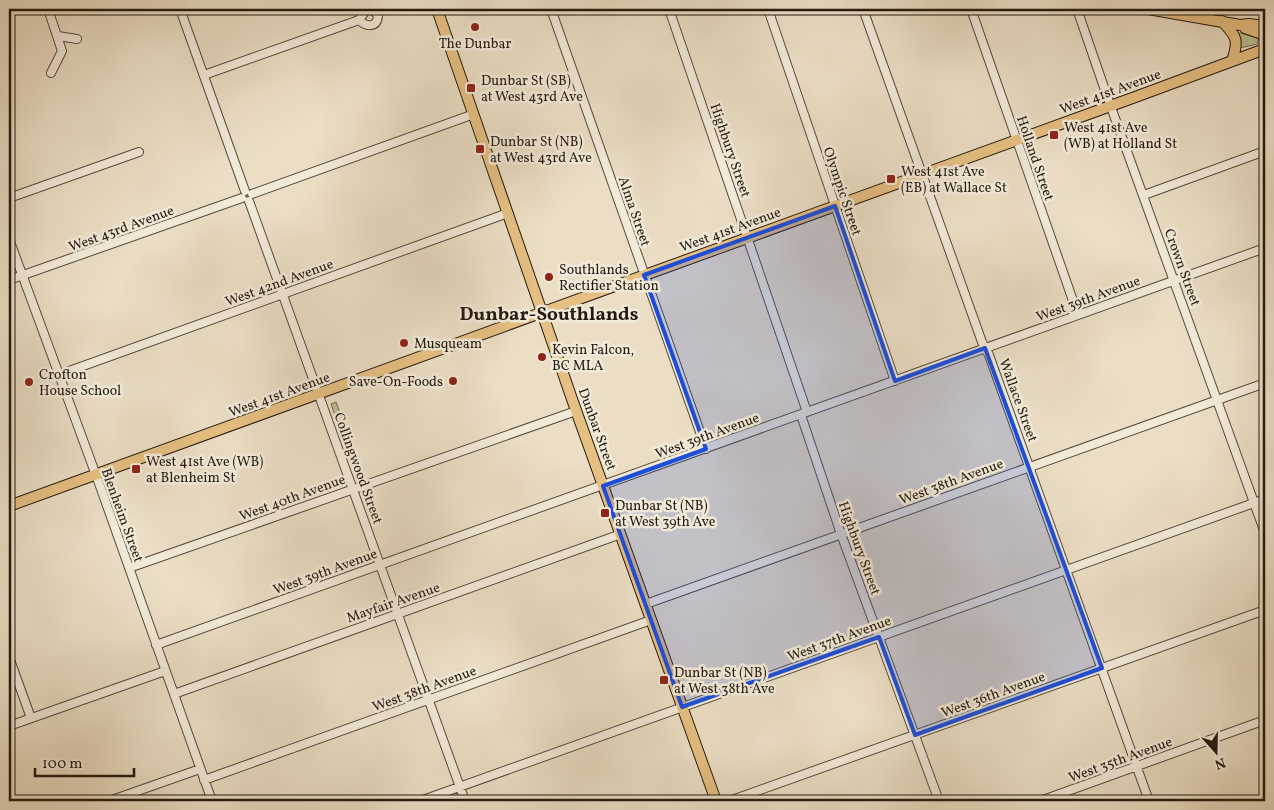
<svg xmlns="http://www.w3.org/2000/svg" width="1274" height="810" viewBox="0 0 1274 810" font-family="Vollkorn,serif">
<rect width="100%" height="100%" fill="#ebdec5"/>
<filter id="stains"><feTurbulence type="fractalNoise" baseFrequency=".004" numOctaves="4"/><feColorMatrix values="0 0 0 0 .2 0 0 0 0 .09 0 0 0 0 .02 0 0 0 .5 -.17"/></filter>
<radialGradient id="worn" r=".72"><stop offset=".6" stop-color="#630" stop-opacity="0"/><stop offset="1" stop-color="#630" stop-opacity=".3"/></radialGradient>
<path fill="#bbc092" stroke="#706d50" d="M1216,9H1265V15Z
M1240,33L1259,38L1257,44L1240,48L1241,43L1238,34Z
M336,402L351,442L345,444L331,404Z"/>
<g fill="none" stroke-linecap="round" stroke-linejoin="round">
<defs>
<path id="minor" d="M48,9L62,51L51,73
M180,9L245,191
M551,9L706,449
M669,9L807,412
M768,9L895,381
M863,9L982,342L989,355L1149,801
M971,9L1078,315
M1077,9L1107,96L1265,533
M359,20C366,27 377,28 378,16L373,9
M58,36L77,39
M204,75L359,20L367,9
M252,194L474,114
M1144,195L1265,151
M9,198L139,152
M249,201L465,801
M9,239L100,486L212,801
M9,280L242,198
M58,375L508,213
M801,415L841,534L939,801
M129,568L576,411
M646,604L1265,383
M156,645L1265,248
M9,657L31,718
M174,694L621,534
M9,726L165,671
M204,780L651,620
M109,801L200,769
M420,801L1265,499
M729,801L1265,610
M1040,801L1265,720"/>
<path id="major" d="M437,9L573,402L716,801
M1148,9L1240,25L1249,24L1265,26
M1222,21C1237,37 1239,40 1232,61
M1245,28L1265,35
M9,506L1138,96L1262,50L1265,47"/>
</defs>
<use href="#minor" stroke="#564b3c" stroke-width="10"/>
<use href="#major" stroke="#241a0f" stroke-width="12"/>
<use href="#minor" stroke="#f2ead9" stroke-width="8"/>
<use href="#major" stroke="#e6bf82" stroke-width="10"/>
</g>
<path fill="#1d4ed8" fill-opacity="0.2" stroke="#1d4ed8" stroke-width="4" stroke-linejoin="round" d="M835,206L895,381L985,348L1102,668L915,735L879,637L682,707L603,486L706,449L644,275Z"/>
<g fill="#8f2418" stroke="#f2ead9" stroke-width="2">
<circle cx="475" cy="27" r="5"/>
<rect x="466" y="83" width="10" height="10" rx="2.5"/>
<rect x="1049" y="130" width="10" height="10" rx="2.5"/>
<rect x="475" y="144" width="10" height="10" rx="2.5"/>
<rect x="886" y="174" width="10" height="10" rx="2.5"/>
<circle cx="549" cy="277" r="5"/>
<circle cx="404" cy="343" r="5"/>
<circle cx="542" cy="357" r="5"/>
<circle cx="453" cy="381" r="5"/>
<circle cx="29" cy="382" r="5"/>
<rect x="131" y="464" width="10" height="10" rx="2.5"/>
<rect x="600" y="508" width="10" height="10" rx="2.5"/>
<rect x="659" y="675" width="10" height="10" rx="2.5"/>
</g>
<g text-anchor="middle" stroke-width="5" stroke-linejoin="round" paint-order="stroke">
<g font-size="14" fill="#241a0f" stroke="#f2ead9" text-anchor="start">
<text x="475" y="48" text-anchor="middle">The Dunbar</text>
<text x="481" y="85">Dunbar St (SB)<tspan x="481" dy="16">at West 43rd Ave</tspan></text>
<text x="1064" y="132">West 41st Ave<tspan x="1064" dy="16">(WB) at Holland St</tspan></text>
<text x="490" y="146">Dunbar St (NB)<tspan x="490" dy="16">at West 43rd Ave</tspan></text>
<text x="901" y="176">West 41st Ave<tspan x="901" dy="16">(EB) at Wallace St</tspan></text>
<text x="559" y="274">Southlands<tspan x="559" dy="16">Rectifier Station</tspan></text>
<text x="414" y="348">Musqueam</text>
<text x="552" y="354">Kevin Falcon,<tspan x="552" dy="16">BC MLA</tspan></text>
<text x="39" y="379">Crofton<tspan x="39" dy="16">House School</tspan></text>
<text x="443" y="386" text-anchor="end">Save-On-Foods</text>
<text x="146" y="466">West 41st Ave (WB)<tspan x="146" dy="16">at Blenheim St</tspan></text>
<text x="615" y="510">Dunbar St (NB)<tspan x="615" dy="16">at West 39th Ave</tspan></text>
<text x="674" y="677">Dunbar St (NB)<tspan x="674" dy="16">at West 38th Ave</tspan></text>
</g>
<g font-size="14" fill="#241a0f" stroke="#f2ead9">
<text transform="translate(1110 91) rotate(-20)" y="5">West 41st Avenue</text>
<text transform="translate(731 150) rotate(71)" y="5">Highbury Street</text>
<text transform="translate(1036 158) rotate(71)" y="5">Holland Street</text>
<text transform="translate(843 191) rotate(71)" y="5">Olympic Street</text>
<text transform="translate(635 211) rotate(71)" y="5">Alma Street</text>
<text transform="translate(121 228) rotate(-20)" y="5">West 43rd Avenue</text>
<text transform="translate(730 229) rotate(-20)" y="5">West 41st Avenue</text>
<text transform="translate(1183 267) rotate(70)" y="5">Crown Street</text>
<text transform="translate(279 282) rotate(-20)" y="5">West 42nd Avenue</text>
<text transform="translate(1088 298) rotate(-20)" y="5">West 39th Avenue</text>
<text transform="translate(279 394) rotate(-20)" y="5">West 41st Avenue</text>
<text transform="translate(1019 400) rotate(70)" y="5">Wallace Street</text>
<text transform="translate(598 429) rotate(70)" y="5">Dunbar Street</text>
<text transform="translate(707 435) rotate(-20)" y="5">West 39th Avenue</text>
<text transform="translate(359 468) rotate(70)" y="5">Collingwood Street</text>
<text transform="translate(951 481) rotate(-20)" y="5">West 38th Avenue</text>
<text transform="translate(292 497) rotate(-20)" y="5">West 40th Avenue</text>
<text transform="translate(123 515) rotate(70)" y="5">Blenheim Street</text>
<text transform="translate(860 548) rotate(70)" y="5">Highbury Street</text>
<text transform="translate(325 571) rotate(-20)" y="5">West 39th Avenue</text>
<text transform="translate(393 602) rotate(-19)" y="5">Mayfair Avenue</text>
<text transform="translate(839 638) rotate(-20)" y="5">West 37th Avenue</text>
<text transform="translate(424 688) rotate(-20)" y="5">West 38th Avenue</text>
<text transform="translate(993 694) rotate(-20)" y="5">West 36th Avenue</text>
<text transform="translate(1120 759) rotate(-20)" y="5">West 35th Avenue</text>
</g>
<g font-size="19" font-weight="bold" fill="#241a0f" stroke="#f2ead9">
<text x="549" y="320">Dunbar-Southlands</text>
</g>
</g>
<rect width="1274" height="810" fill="none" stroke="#ebdec5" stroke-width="30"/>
<rect x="10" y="10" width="1254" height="790" fill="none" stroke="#241a0f" stroke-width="2.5"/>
<rect x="15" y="15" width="1244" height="780" fill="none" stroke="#241a0f"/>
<g transform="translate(1216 752) rotate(160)" stroke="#f2ead9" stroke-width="4" paint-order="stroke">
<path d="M0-4L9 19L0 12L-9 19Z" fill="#241a0f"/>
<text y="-8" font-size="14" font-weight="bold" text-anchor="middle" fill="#241a0f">N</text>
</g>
<path d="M35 768v8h99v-8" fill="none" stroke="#241a0f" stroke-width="2.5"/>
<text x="42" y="768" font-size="15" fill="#241a0f" stroke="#f2ead9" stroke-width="4" paint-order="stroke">100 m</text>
<rect width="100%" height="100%" filter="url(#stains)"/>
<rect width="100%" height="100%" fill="url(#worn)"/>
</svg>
